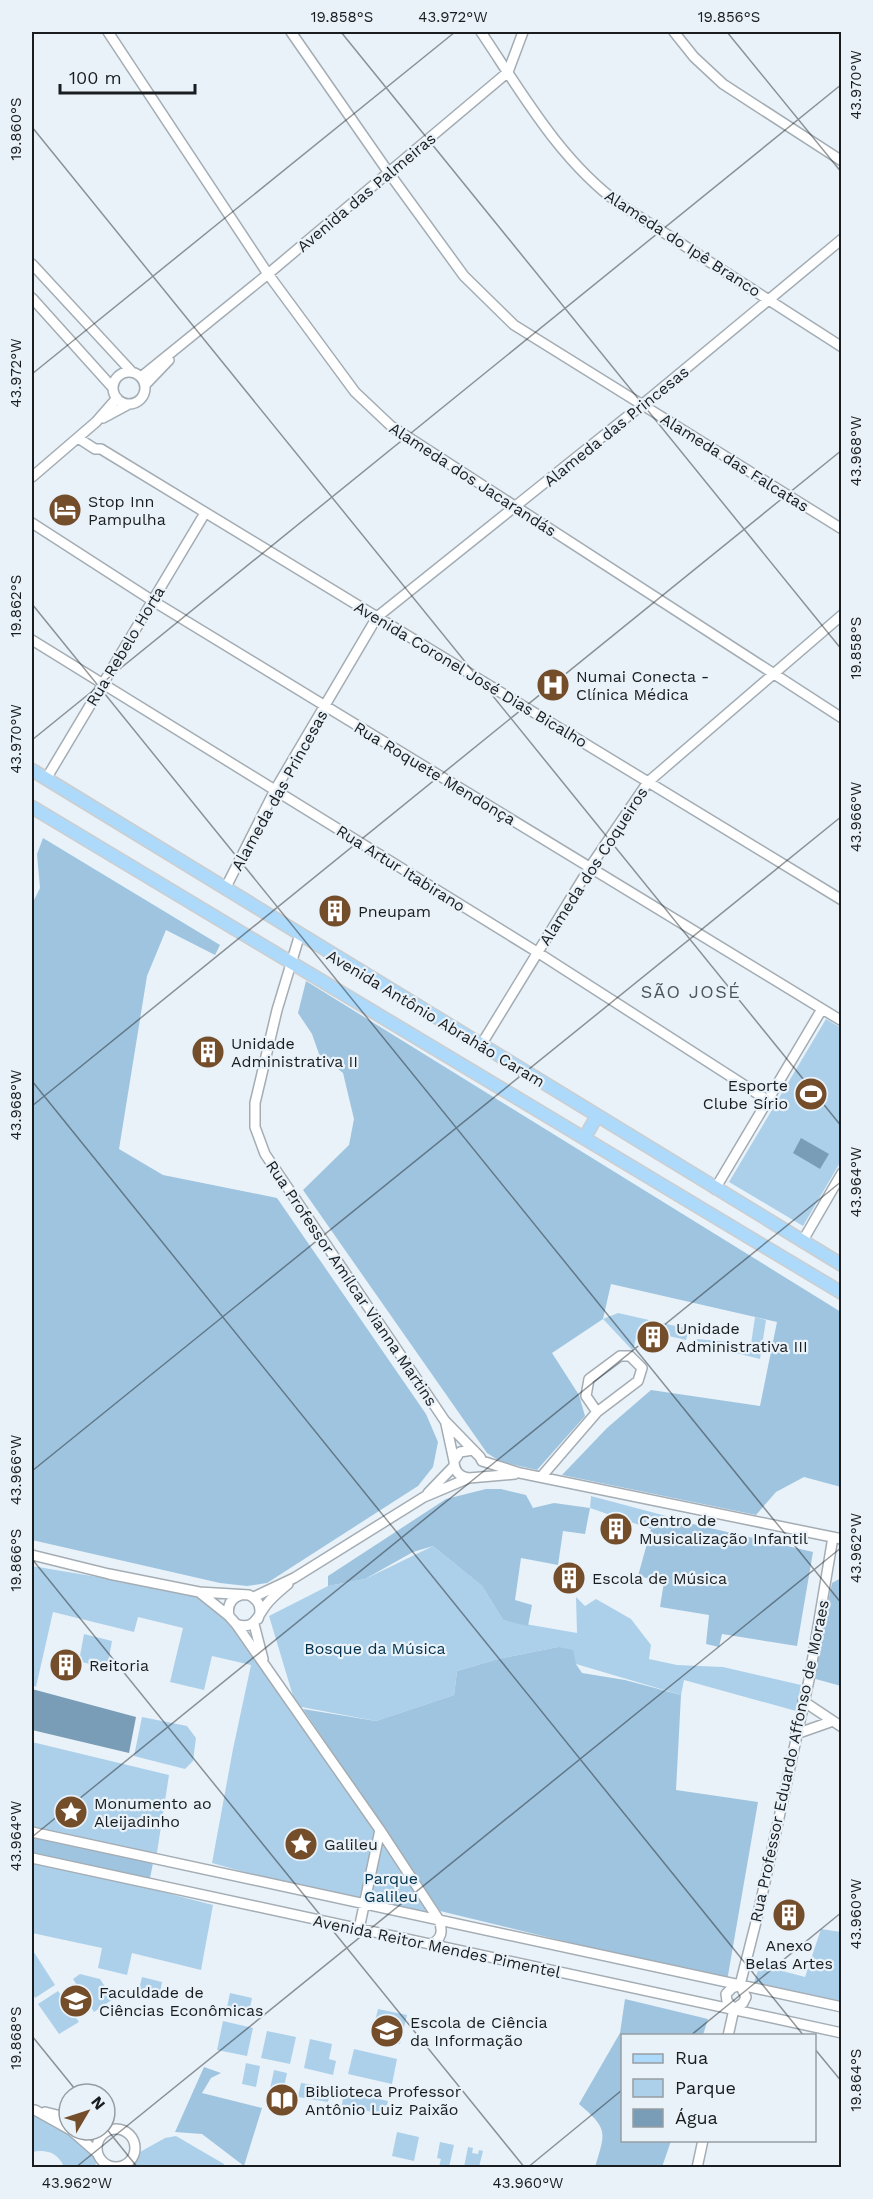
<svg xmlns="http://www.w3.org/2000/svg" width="873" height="2199" viewBox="0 0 873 2199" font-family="'Work Sans',sans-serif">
<rect width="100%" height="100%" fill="#e9f2f9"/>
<path fill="#add0ea" d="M826,1019L841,1028V1161L803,1226L729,1182Z
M618,1313L689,1329L686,1340L638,1329L633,1351L603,1319Z
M755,1317L766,1320L760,1359L700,1344L696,1339L751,1344Z
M591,1496L670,1517L651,1529L590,1508Z
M433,1546L482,1586L503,1620L577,1633L576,1597L585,1606L596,1599L631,1619L651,1645L649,1659L677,1665L723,1667L801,1685L796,1711L684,1680L681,1695L576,1664L558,1647L498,1659L457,1671L454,1695L376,1721L296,1706L269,1616L328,1586L365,1579Z
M32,1566L199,1594L226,1618L375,1828L364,1898L259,1876L212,1863L233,1749L251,1665L212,1656L204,1690L170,1682L183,1628L138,1617L134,1632L53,1612L36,1687L32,1685Z
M84,1634L112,1641L107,1669L79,1661Z
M142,1717L187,1726L196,1738L193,1761L185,1769L134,1756Z
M32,1742L169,1775L156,1859L32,1832Z
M380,1830L439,1920L364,1904Z
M32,1858L213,1905L201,1970L132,1953L127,1975L98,1968L102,1948L32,1933Z
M821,1929L841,1932V2002L754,1982L760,1965L805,1977Z
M32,1949L55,1985L35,1998L32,1992Z
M80,1974L100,1979L113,1999L94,2012L73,1979Z
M142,1977L162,1982L160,1993L139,1989Z
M58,1991L79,2022L59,2034L38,2004Z
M230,1993L252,1998L249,2012L227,2007Z
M378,2009L407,2015L400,2044L371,2037Z
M223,2021L253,2028L247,2056L217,2050Z
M267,2031L296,2037L290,2064L261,2058Z
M310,2039L332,2044L329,2059L336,2061L333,2075L304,2068Z
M354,2049L397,2059L392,2084L348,2074Z
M246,2063L260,2066L256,2087L242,2084Z
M274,2070L287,2073L283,2092L270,2089Z
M301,2083L331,2088L328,2102L298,2097Z
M344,2091L388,2101L385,2115L342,2105Z
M32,2109L78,2138L95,2153L96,2167H64C58,2153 47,2149 32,2152Z
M397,2132L419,2137L414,2161L392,2156Z
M176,2136L224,2164L223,2167H133L140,2152L165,2138Z
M440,2142L454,2145L449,2167H439L441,2159L437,2158Z
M468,2147L473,2148L472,2153L478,2154L479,2150L483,2151L479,2167H464Z"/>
<path fill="#9fc4df" d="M43,838L220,945L215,955L166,930L147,976L119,1149L163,1175L277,1198L426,1414L438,1442L433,1467L418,1486L267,1583L247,1586L220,1583L32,1540V904L40,888L37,854Z
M306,981L841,1312V1487L804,1477L776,1492L756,1515L562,1475L607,1428L651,1390L760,1406L777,1322L611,1284L603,1319L552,1353L579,1395L585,1416L537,1470L501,1462L487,1453L303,1190L349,1145L354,1119L343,1073L319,1054L312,1034L298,1013Z
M486,1489H501L526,1495L533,1508L554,1503L590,1508L585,1534L563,1531L558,1565L521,1558L515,1600L532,1605L528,1626L503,1620L482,1586L433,1546L413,1552L365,1579L328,1586V1576L446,1499Z
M680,1521L813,1552L797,1646L722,1634L719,1647L706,1644L709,1615L660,1607L664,1582L638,1576L651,1529Z
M841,1578V1686L812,1678L832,1583Z
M558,1647L573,1650L576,1664L582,1673L625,1680L681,1695L676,1790L758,1802L727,1981L440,1911L303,1709L376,1721L454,1695L457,1671L498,1659Z
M32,1832L154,1858L149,1883L32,1858Z
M625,1999L708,2019L703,2035L622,2036V2140L671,2141L662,2167H595C606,2131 608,2129 579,2104L620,2033Z
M204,2067L221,2073L211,2078L202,2093L262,2108L244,2166L202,2134L175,2132Z"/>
<path fill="#799db7" d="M801,1138L829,1154L820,1169L793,1153Z
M32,1689L136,1717L129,1753L32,1730Z"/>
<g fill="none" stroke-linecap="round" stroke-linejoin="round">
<defs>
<path id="minor" d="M108,32L268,274L355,392L391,426L842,718
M291,32L389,173L464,276L514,325L842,529
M481,32C522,93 560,161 621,205L842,347
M674,32L694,57L723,84L842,161
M32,264L131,371
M32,298L113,388
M113 388a16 16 0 1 1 32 0a16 16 0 1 1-32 0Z
M141,377L268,274L508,72L523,32
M145,385L169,360
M103,418L129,404
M78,438L95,449H101L842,900
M32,477L96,422L117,398
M32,523L153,601L842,1021
M32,640L537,952L769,1101
M46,779L205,513
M225,889L275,790L377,617L643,404L842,239
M300,934L277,1010L255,1103V1127L265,1154L445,1421L480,1457L482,1461L520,1473L842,1539
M481,1045L590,867L648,782L842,615
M715,1189L822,1009
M802,1242L842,1173
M446,1424L454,1461
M541,1477L597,1412L638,1381L642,1368L630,1356H620L589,1379L586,1396L597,1412
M469,1478C459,1477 454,1471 454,1461L460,1452L473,1450
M428,1493L454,1466
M32,1555L109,1574L199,1592L249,1595C259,1600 263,1608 258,1619
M199,1592L229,1616L236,1624L380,1830L439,1920C443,1931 442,1940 430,1944
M254,1597L294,1578L424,1497L469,1478L515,1474
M229,1616C227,1606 230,1598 241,1595
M236,1624C254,1631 257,1617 266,1605C272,1597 281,1590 288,1584
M254,1624L263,1659
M803,1701L842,1727
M796,1734L833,1721
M32,1832L842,2007
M32,1858L842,2033
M359,1929L380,1830
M740,1985L758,1914L809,1680L833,1537
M734,2009L727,2001L726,1994L732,1988L740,1985
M734,2009L743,2003L746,1997L740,1985
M728,2036L734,2009
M35,2110L69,2129
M45,2112L69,2118
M97 2148a19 19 0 1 1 38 0a19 19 0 1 1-38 0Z
M71,2130L96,2152
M697,2168L703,2140"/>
<path id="major" d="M32,770L842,1265
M32,807L842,1293
M585,1137L597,1116"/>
</defs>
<use href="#minor" stroke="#a4adb4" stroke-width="12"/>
<use href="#major" stroke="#cccdce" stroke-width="15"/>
<use href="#minor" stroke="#fff" stroke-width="9"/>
<use href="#major" stroke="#addafa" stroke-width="12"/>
</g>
<path fill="none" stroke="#191d1f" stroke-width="1.5" stroke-opacity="0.45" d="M341,32L842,650M727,32L842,173M32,127L842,1127M32,374L455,32M32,604L842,1604M32,740L842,84M32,1081L804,2036M32,1106L842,450M32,1471L842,816M32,1559L525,2168M32,1837L842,1181M32,2036L79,2094M690,2036L842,1912M814,2048L842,2082M105,2127L138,2168M75,2168L842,1547M527,2168L622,2090"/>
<defs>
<symbol id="hotel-disc" viewBox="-11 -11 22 22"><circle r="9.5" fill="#744d2b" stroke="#e9f2f9"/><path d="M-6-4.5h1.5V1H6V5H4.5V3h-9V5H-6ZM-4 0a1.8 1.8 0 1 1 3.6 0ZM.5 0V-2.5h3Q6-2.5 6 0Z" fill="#fff"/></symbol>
<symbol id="hospital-disc" viewBox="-11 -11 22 22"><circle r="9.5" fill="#744d2b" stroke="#e9f2f9"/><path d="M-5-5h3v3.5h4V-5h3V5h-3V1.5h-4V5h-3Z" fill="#fff"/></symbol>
<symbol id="building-disc" viewBox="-11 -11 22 22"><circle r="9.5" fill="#744d2b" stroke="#e9f2f9"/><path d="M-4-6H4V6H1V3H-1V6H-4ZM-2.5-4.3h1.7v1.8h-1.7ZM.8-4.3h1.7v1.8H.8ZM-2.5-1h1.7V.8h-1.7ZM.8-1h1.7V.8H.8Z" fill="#fff"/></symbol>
<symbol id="stadium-disc" viewBox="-11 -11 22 22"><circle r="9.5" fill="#744d2b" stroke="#e9f2f9"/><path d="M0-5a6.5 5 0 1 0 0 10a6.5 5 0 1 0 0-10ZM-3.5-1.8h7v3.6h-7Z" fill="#fff"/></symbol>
<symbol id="sight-disc" viewBox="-11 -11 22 22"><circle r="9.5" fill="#744d2b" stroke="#e9f2f9"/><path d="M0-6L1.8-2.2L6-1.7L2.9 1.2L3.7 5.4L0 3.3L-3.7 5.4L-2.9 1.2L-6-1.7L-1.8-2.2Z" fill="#fff"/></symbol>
<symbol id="university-disc" viewBox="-11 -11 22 22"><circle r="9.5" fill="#744d2b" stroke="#e9f2f9"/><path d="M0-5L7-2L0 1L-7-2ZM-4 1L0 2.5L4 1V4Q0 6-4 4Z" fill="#fff"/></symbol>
<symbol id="library-disc" viewBox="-11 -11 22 22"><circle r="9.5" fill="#744d2b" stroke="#e9f2f9"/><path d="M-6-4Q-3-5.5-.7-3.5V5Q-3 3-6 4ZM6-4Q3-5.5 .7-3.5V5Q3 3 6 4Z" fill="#fff"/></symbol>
</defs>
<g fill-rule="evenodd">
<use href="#hotel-disc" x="46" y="491" width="38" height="38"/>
<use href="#hospital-disc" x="534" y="666" width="38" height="38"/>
<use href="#building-disc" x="316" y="892" width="38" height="38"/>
<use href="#building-disc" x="189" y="1033" width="38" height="38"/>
<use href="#stadium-disc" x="792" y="1075" width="38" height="38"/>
<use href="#building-disc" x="634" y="1318" width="38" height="38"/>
<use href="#building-disc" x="597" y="1510" width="38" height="38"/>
<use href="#building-disc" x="550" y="1559" width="38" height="38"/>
<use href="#building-disc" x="47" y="1646" width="38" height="38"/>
<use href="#sight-disc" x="52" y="1793" width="38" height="38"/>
<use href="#sight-disc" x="282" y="1825" width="38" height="38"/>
<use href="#building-disc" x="770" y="1896" width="38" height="38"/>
<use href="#university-disc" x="57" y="1982" width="38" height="38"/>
<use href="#university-disc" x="368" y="2012" width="38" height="38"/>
<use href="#library-disc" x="263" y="2081" width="38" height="38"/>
</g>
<g text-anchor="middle" stroke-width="4.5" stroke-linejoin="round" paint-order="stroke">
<g font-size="16" fill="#191d1f" stroke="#e9f2f9">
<text transform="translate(366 192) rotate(-40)" y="6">Avenida das Palmeiras</text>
<text transform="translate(683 243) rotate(33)" y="6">Alameda do Ipê Branco</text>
<text transform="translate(616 426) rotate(-39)" y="6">Alameda das Princesas</text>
<text transform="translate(735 462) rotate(32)" y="6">Alameda das Falcatas</text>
<text transform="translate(473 479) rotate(33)" y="6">Alameda dos Jacarandás</text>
<text transform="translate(125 646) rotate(-59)" y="6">Rua Rebelo Horta</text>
<text transform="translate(471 674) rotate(31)" y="6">Avenida Coronel José Dias Bicalho</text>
<text transform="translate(435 773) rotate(31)" y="6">Rua Roquete Mendonça</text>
<text transform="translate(279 790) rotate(-61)" y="6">Alameda das Princesas</text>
<text transform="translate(593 866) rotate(-57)" y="6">Alameda dos Coqueiros</text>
<text transform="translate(401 868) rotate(32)" y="6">Rua Artur Itabirano</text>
<text transform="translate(436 1018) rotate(31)" y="6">Avenida Antônio Abrahão Caram</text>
<text transform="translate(352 1283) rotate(56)" y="6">Rua Professor Amílcar Vianna Martins</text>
<text transform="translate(789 1761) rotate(-78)" y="6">Rua Professor Eduardo Affonso de Moraes</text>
<text transform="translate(437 1946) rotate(12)" y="6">Avenida Reitor Mendes Pimentel</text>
</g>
<g font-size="16" fill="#191d1f" stroke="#e9f2f9" text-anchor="start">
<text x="88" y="507">Stop Inn<tspan x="88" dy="18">Pampulha</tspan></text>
<text x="576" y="682">Numai Conecta -<tspan x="576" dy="18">Clínica Médica</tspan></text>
<text x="358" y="917">Pneupam</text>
<text x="231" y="1049">Unidade<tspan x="231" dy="18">Administrativa II</tspan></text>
<text x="788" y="1091" text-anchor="end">Esporte<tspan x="788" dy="18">Clube Sírio</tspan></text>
<text x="676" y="1334">Unidade<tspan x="676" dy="18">Administrativa III</tspan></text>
<text x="639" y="1526">Centro de<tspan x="639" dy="18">Musicalização Infantil</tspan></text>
<text x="592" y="1584">Escola de Música</text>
<text x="89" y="1671">Reitoria</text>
<text x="94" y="1809">Monumento ao<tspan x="94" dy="18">Aleijadinho</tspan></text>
<text x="324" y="1850">Galileu</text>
<text x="789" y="1951" text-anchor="middle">Anexo<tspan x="789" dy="18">Belas Artes</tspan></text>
<text x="99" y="1998">Faculdade de<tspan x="99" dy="18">Ciências Econômicas</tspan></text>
<text x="410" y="2028">Escola de Ciência<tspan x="410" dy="18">da Informação</tspan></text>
<text x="305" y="2097">Biblioteca Professor<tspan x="305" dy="18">Antônio Luiz Paixão</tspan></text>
</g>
<g font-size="16" fill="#03334e" stroke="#e9f2f9">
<text x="375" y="1654">Bosque da Música</text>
<text x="391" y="1884">Parque<tspan x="391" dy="18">Galileu</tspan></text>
</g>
<g font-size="18" letter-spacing="1.5" fill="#4e555c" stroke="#e9f2f9">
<text x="691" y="998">SÃO JOSÉ</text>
</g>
</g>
<rect width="873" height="2199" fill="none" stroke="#e9f2f9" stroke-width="66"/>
<rect x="621" y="2034" width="195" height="108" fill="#e9f2f9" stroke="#969da2" stroke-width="1.5"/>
<rect x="633" y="2054" width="30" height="9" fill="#addafa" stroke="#969da2" stroke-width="1.5"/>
<text x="675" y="2064" font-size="18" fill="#191d1f">Rua</text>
<rect x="633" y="2079" width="30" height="18" fill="#add0ea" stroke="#969da2" stroke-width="1.5"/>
<text x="675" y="2094" font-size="18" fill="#191d1f">Parque</text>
<rect x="633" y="2109" width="30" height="18" fill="#799db7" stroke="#969da2" stroke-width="1.5"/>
<text x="675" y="2124" font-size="18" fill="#191d1f">Água</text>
<g transform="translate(87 2112) rotate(51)"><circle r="28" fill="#e9f2f9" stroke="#969da2" stroke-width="1.5"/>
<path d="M0-4.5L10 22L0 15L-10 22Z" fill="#744d2b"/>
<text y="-9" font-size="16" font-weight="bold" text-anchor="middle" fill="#191d1f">N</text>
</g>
<path d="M60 84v9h135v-9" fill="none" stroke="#191d1f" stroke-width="3"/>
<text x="69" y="84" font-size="18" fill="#191d1f" stroke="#e9f2f9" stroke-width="4.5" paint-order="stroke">100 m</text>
<rect x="33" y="33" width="807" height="2133" fill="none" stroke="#191d1f" stroke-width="2"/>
<g font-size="15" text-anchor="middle" fill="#191d1f">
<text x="342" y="22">19.858°S</text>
<text x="453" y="22">43.972°W</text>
<text x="729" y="22">19.856°S</text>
<text transform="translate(856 85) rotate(-90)" y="5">43.970°W</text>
<text transform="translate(16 129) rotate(-90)" y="5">19.860°S</text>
<text transform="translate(16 373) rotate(-90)" y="5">43.972°W</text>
<text transform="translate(856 451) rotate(-90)" y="5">43.968°W</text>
<text transform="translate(16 606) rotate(-90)" y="5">19.862°S</text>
<text transform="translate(856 648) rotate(-90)" y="5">19.858°S</text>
<text transform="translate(16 739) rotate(-90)" y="5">43.970°W</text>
<text transform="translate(856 817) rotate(-90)" y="5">43.966°W</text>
<text transform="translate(16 1105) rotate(-90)" y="5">43.968°W</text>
<text transform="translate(856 1182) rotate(-90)" y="5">43.964°W</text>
<text transform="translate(16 1470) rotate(-90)" y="5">43.966°W</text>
<text transform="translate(856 1548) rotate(-90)" y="5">43.962°W</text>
<text transform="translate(16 1560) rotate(-90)" y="5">19.866°S</text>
<text transform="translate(16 1836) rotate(-90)" y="5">43.964°W</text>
<text transform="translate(856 1914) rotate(-90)" y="5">43.960°W</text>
<text transform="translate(16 2038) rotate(-90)" y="5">19.868°S</text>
<text transform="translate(856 2080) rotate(-90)" y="5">19.864°S</text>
<text x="77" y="2188">43.962°W</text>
<text x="528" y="2188">43.960°W</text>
</g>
</svg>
